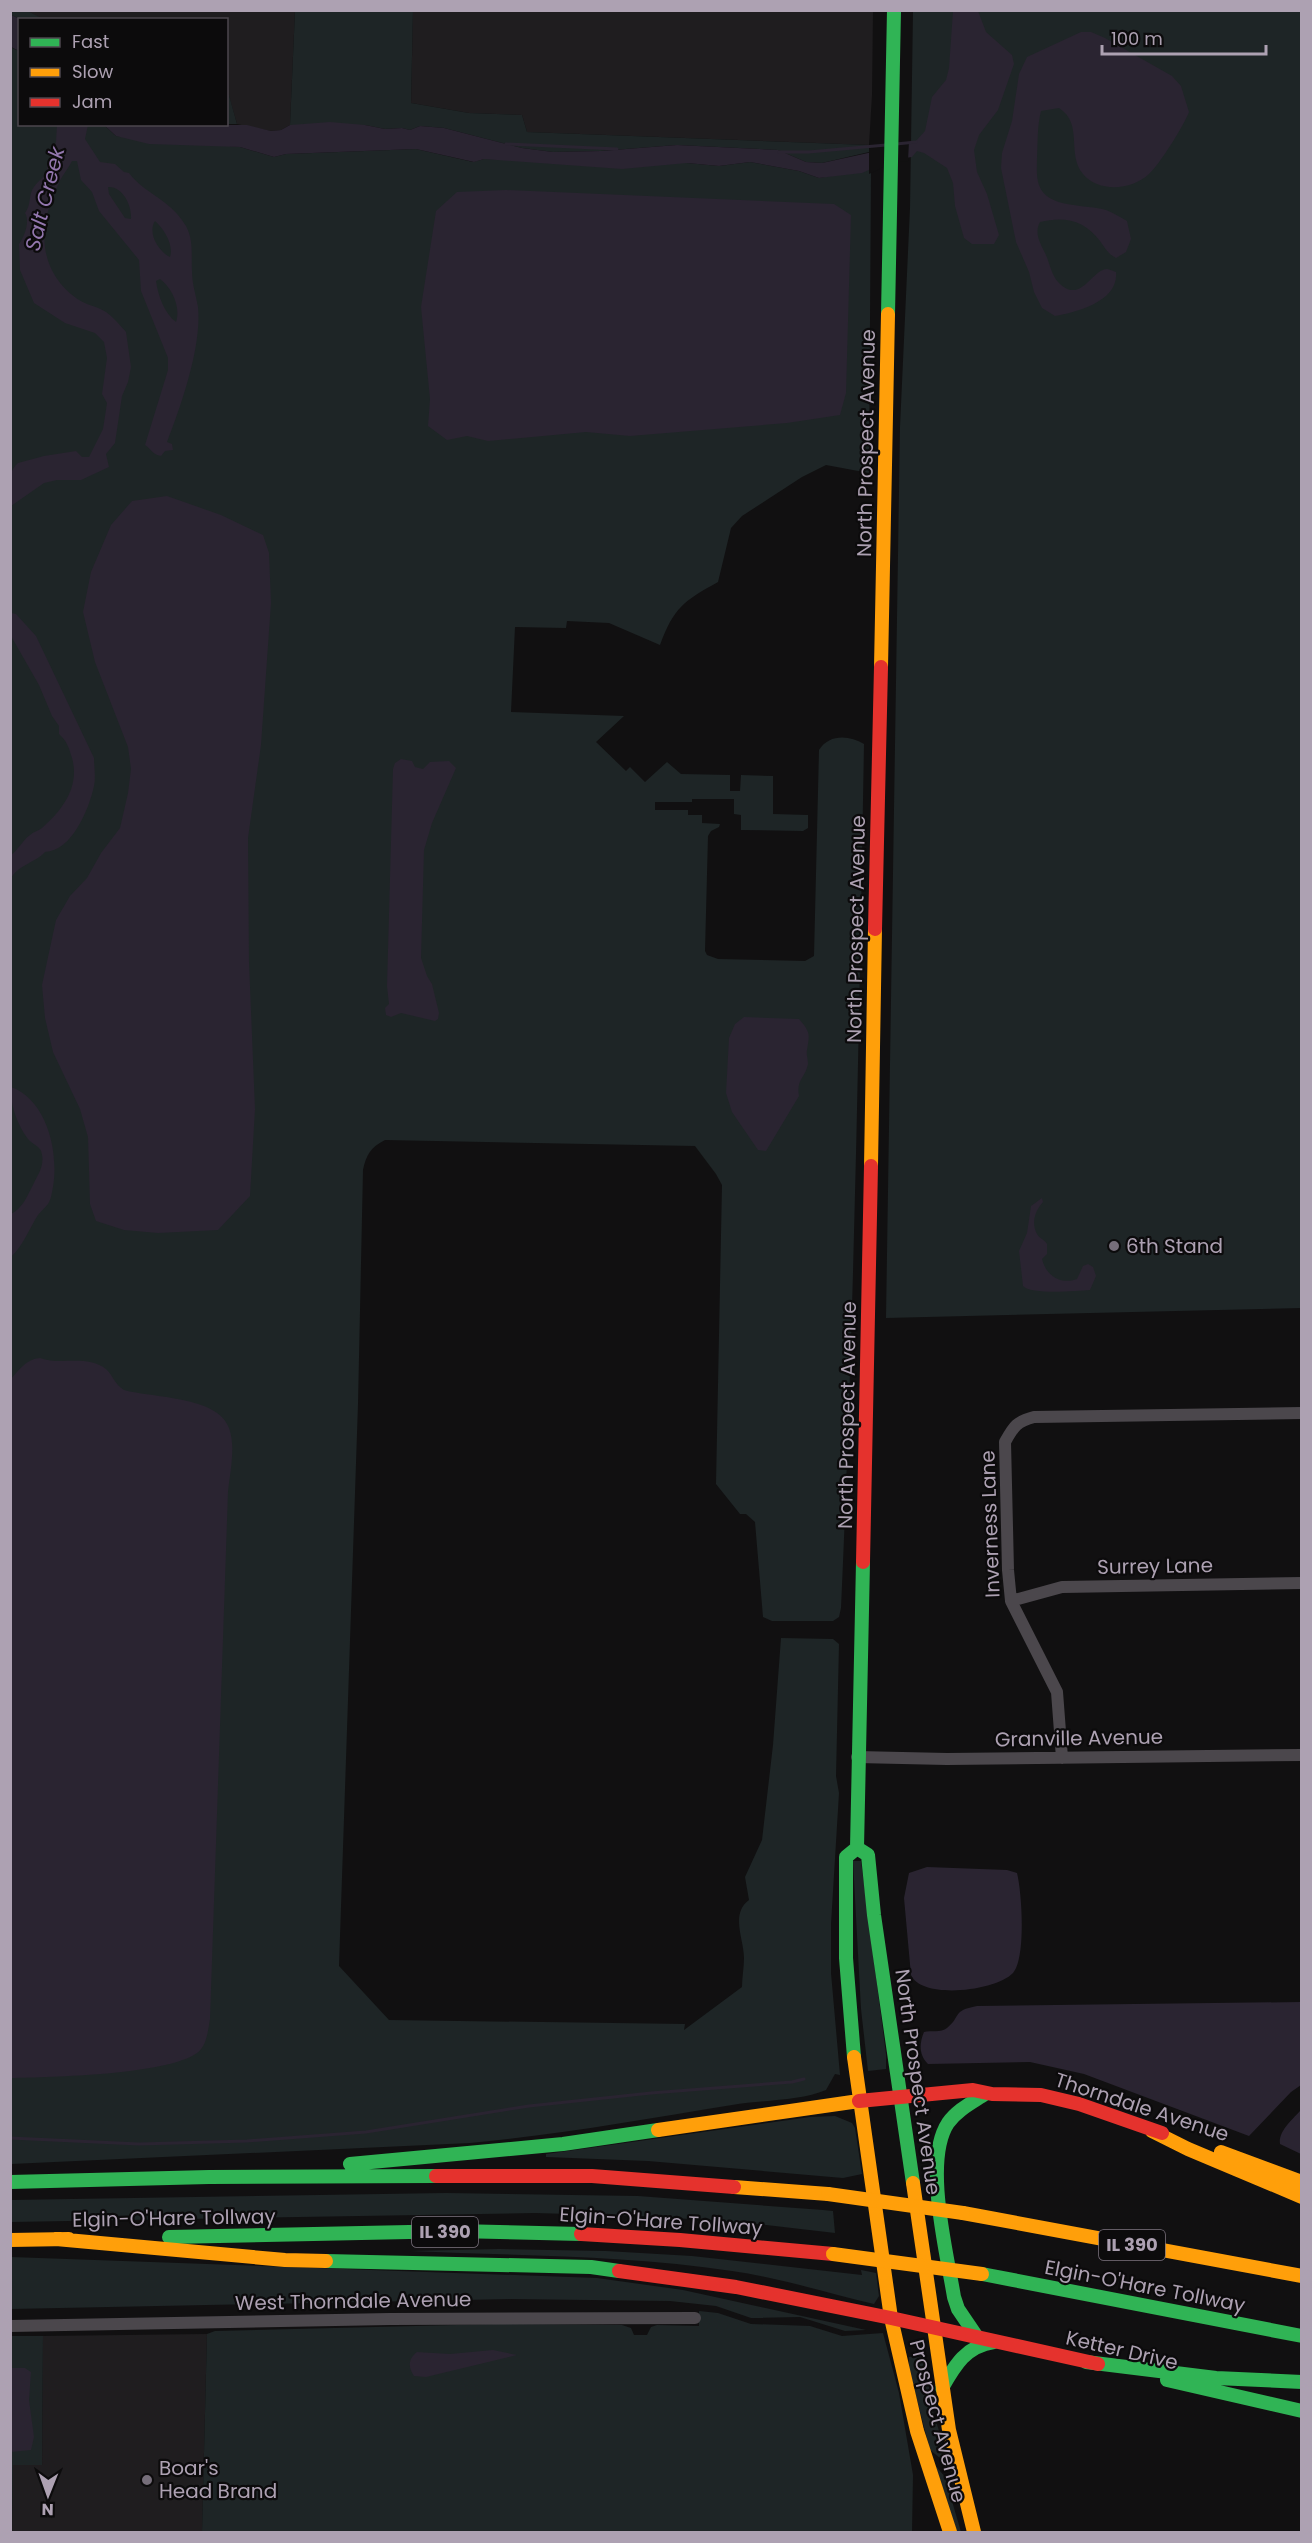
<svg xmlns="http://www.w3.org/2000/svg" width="1312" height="2543" viewBox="0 0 1312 2543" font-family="Poppins,sans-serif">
<rect width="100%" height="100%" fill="#111011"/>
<path fill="#1f1d1f" d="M28,11H295L290,125L281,130L271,131L237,124L229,96L227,95L226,20H43Z
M413,11H873L872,95L869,145L527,132L522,115L469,113L411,103Z
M207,2334L202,2532H12L13,2465H42L43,2336Z"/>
<path fill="#1e2526" d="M11,10L28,11L43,19H20L11,15Z
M413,10L411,103L469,113L522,115L527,132L869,145V152L822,163L806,162L778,150L677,145L601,151L553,152L522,148L444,128L420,126L410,130L402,128L385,129L365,125H290L295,11Z
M913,11H1301V1308L886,1318L900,427L910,208Z
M10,47L19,51L20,124L104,125L116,136L240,147L274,157L286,154L416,149L473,162L484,159L687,163L719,166L750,162L799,171L819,178L871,169L869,473L826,465L802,477L742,516L731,528L718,582C684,601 674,607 660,645L609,623L567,621L566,628L515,627L511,712L624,716L596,742L626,771L630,767L645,782L667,762L681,774L730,775V791H740L741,775L773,776V814L808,815V828L803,831L741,830V815L734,814V799H692V802H655V810H688V815H702V823L720,824L719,827L711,831L708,836L705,951L707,955L718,959L805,961L814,956L819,750C829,734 849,735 864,744C859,1032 854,1320 841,1608L839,1617L833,1621H772L763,1617L755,1522L746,1514H740L716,1484L722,1185L716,1174L695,1146L385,1140C371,1147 366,1155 363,1170L358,1404L339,1966L389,2020L685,2024L684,2030L742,1987C742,1977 744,1968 744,1958C744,1939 730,1914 749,1900L745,1877L762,1840L773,1745L781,1638L833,1639L839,1644L836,1776L839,1793L831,1924V1973L840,2075L835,2074L826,2090C800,2101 761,2100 732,2105C645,2119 558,2135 470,2143L11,2164Z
M227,95H229L237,124H227Z
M853,1861H861L886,2054V2069L868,2071L861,2009Z
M835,2116L852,2123L855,2128L862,2174L843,2178L648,2161L546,2157V2154L810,2117Z
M446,2193L638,2196L823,2210L833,2211L835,2233L740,2222L640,2216L535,2213L11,2222V2200Z
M499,2249L606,2251L692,2256L862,2275L861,2270L876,2273L879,2296L874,2304C827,2293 780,2278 732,2271C626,2255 517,2256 410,2251Z
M11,2257L597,2278L683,2290L866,2330L845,2331L800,2317L751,2318L716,2306L670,2301L510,2299L11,2309Z
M699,2311L718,2313L751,2324L810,2326L842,2336L883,2333L899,2393L913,2475L912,2532H202L207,2334L215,2331L496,2324L622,2325L631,2328L634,2335H647L651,2327L657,2325L699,2326Z
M10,2336H43L42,2465H13L12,2532H10Z
M925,2355L932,2408L948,2460L945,2462L930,2450L909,2369V2357Z
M935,2465L945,2477L961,2532H957Z"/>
<path fill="#2a2431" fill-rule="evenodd" d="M953,11H978L986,32L1012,55L1014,64L998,110L979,135L974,150L977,172L987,194L999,235L994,244H972L964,238L955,206L953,183L947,168L924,153L917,151L912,157L891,160L862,173L819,178L799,171L750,162L719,166L687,163L622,169L484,159L474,162L416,149L286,154L274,157L240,147L149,144L116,136L104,125H247L271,131L281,130L290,125L330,122L365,125L385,129L402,128L410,130L420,126L444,128L522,148L553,152L601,151L677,145L778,150L806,162L822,163L914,143L925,131L932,97L946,80L949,68Z
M11,15L20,19L19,51L11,47Z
M1081,32H1091L1105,38L1172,76L1181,86L1189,112C1184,125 1160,164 1149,174C1132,190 1099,193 1083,174C1066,154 1084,124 1059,108L1041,111C1037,127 1038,141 1037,158C1037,166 1036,177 1039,185C1047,209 1087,204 1106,210C1114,213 1120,217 1127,221L1131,239L1126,252L1116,258C1108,254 1105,248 1100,241C1084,220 1065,216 1040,222C1034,233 1040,243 1045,253C1050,263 1051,275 1059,283C1081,305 1092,269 1107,269C1109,269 1115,272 1116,272C1119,301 1077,312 1055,316L1042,308L1034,292L1029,272L1016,242L1001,168L1002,153L1012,121L1019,74L1027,57Z
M57,125H88L85,139L100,162L115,164L124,172L129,173C146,195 169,198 186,226C194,241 191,255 192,271C192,284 196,295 198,307C202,346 181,406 167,442L172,444L173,450L165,451L161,456C152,454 152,450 145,445L168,370V358L141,291L139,260L99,211L92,192L81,180L77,161H72C68,169 61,177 58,185C38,226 37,269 76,298C85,305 97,306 106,312C113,317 120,325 126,332L131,367L128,382L122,396L115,443L106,454L109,467L81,480H57L44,483L11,506C10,491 6,473 18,463L44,456L76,451L82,457H89L103,429L107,403L102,394L107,358L104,342L95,333L65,323L34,303L20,270L19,244C25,236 30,221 25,213C30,206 29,201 31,193C34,184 41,180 47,173V165L56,142ZM108,187C123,186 132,206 131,219L125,218L109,194ZM155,221C164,229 174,245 170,257C159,252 147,233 155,221ZM160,279C172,288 181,307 176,322C164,313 158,295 156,281Z
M506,190L834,204L851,215L846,393L840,415L787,423L630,436L586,432L488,441L467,436L447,440L428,426L430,399L421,307L436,211L457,192Z
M167,496L221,515L263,535L269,553L271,603L261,745L248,838L249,962L255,1109L250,1196L218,1230L158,1233L124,1230L96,1221L90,1204L88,1137L80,1109L53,1052L45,1018L42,985L56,920L70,896L87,878L101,853L120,828L128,793L131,769L128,747L95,662L83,612L91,572L111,525L132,501Z
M11,613L16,614L36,636L94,758C94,767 96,777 94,786C89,809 72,851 45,852C35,863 20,864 11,878V855C19,849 22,841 30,835C33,832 38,831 42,828C63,810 80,786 72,758C69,748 67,741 59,734V726L52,716L39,685L11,636Z
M401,759L412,761L415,767L423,769L430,762L449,761L456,768L432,823L424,850L421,958L427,976L432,984L439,1013L438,1019L435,1021L401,1013L391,1017L386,1015L385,1008L389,1004L387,986L393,769L395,763Z
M744,1017L799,1019C810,1032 810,1033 807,1050C806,1054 808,1059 808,1064C805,1078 796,1080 799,1096L766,1151L758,1150L732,1112L726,1093L729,1038L735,1024Z
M11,1087C47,1100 59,1152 53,1187C52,1192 51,1200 48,1204C45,1208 41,1211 38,1215C29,1229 23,1246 11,1257V1214C23,1208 27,1196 33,1185C37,1176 46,1165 41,1151C39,1146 32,1144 28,1139C17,1124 10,1105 11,1087Z
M1042,1198L1043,1202C1035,1211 1031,1223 1037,1234C1040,1239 1044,1239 1047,1244V1254L1042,1259C1046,1276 1061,1285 1077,1279L1083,1266L1088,1264L1093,1267L1096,1276L1090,1290C1077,1291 1030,1295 1023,1286L1019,1251L1027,1233L1031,1206Z
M40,1358C61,1366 86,1354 106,1369C113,1375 114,1384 124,1390C152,1398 218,1396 229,1428C236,1447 230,1472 228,1492L210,2019C208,2030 207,2046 197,2053C166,2075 51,2077 11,2078L10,1380C19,1370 26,1359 40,1358Z
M927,1867L1007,1870L1017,1873C1022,1893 1026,1958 1013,1973C996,1991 922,2000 911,1975L904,1898L909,1873Z
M1301,2002V2085L1291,2092L1249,2136L1084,2074L1030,2062L928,2064C919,2055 919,2044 924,2032C931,2030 941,2033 947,2028C962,2016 951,2011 977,2006Z
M1301,2110V2154L1280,2144C1278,2131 1293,2119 1301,2110Z
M493,2350L517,2355L426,2377L414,2376C408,2367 408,2359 417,2352L450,2354Z
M10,2368H25L31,2372L29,2400L34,2437L31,2450L11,2452Z"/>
<path fill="#111011" d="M909,141L908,161L892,163L869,174V149Z"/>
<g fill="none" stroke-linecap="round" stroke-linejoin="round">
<path stroke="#2a2431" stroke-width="3" d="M506,144L617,149
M896,144L916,142
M779,152H809L886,145
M10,2138L139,2144L247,2141L366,2132L529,2106L651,2093L792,2082L804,2079"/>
<path stroke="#4b474c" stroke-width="12" d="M1011,1601L1062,1587L1302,1583
M857,1757L947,1759L1302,1755
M1062,1758L1057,1692L1011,1601L1008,1570L1005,1442C1014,1426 1016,1422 1034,1417L1302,1413
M10,2326L390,2319L695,2318"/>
<path stroke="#30b455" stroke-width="14" d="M888,314L894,10
M857,1848L868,1855L874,1915L913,2183
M854,2057L846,1958V1857L857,1848L863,1562
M350,2164L563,2144L658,2130
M10,2182L209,2177L436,2176
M169,2237L457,2231L581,2234
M326,2261L591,2267L619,2271
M982,2274L1302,2336
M977,2337L958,2309L954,2297C947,2253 923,2161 948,2123C957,2110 973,2102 985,2094
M1086,2362L1216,2378L1302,2382
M1167,2380L1302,2411
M942,2388C955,2365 966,2346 994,2342"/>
<path stroke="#ff9f0a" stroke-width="14" d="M881,667L888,314
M871,1166L875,929
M854,2057L891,2318L917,2431L950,2532
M658,2130L859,2101
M1152,2131L1188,2149L1302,2197
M1221,2152L1302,2182
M913,2183L949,2430L974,2532
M734,2187L828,2194
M963,2213L1302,2276
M56,2239L285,2260L326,2261
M10,2240L69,2239"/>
<path stroke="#e5322d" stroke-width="14" d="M875,929L881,667
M863,1562L871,1166
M859,2101L973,2090L992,2094L1041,2095L1079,2104L1162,2133
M436,2176H592L734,2187
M581,2234L680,2240L833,2254
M619,2271L736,2287L891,2318
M891,2318L1098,2364"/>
<path stroke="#ff9f0a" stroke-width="14" d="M828,2194L963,2213
M833,2254L982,2274"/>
</g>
<g fill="#766e7a" stroke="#0c0b0c" stroke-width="2">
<circle cx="1114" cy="1246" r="6"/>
<circle cx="147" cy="2480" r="6"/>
</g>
<g text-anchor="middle" stroke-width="4.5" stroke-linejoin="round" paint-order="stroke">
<g fill="#0c0b0c" stroke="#7d7480" stroke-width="1.5">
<rect x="412" y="2217" width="66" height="30" rx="4.5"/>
<rect x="1099" y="2230" width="66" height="30" rx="4.5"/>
</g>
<g font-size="18" font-weight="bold" fill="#ada1b2">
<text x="445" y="2238">IL 390</text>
<text x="1132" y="2251">IL 390</text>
</g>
<g font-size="20" fill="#ada1b2" stroke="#0c0b0c">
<text transform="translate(866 443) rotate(-89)" y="7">North Prospect Avenue</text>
<text transform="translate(856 929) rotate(-89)" y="7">North Prospect Avenue</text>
<text transform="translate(847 1415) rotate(-89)" y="7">North Prospect Avenue</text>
<text transform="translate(990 1524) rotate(-92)" y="7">Inverness Lane</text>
<text transform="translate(1155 1566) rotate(-1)" y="7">Surrey Lane</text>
<text transform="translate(1079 1738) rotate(-1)" y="7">Granville Avenue</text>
<text transform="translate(918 2082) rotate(82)" y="7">North Prospect Avenue</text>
<text transform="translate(1142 2107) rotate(18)" y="7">Thorndale Avenue</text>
<text transform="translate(174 2218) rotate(-1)" y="7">Elgin-O'Hare Tollway</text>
<text transform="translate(661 2221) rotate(4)" y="7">Elgin-O'Hare Tollway</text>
<text transform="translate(1145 2286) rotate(11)" y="7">Elgin-O'Hare Tollway</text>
<text transform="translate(353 2301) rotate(-1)" y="7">West Thorndale Avenue</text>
<text transform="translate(1122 2350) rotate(13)" y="7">Ketter Drive</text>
<text transform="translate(938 2421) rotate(75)" y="7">Prospect Avenue</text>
</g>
<g font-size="20" fill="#ada1b2" stroke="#0c0b0c" text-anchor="start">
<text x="1126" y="1253">6th Stand</text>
<text x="159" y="2475">Boar's<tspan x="159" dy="23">Head Brand</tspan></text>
</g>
<g font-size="21" font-style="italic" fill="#9377ae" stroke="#0c0b0c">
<text transform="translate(45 199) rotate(-76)" y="7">Salt Creek</text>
</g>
</g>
<rect width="1312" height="2543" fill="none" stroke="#ada1b2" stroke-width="24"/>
<rect x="18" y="18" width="210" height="108" fill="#0c0b0c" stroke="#4c474e" stroke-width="1.5"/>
<rect x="30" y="38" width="30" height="9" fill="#30b455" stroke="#4c474e" stroke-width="1.5"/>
<text x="72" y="48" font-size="18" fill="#ada1b2">Fast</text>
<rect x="30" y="68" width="30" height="9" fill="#ff9f0a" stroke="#4c474e" stroke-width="1.5"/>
<text x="72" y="78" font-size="18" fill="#ada1b2">Slow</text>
<rect x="30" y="98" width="30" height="9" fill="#e5322d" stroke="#4c474e" stroke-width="1.5"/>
<text x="72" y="108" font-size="18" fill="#ada1b2">Jam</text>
<g transform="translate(48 2495) rotate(181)" stroke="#0c0b0c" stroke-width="4.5" paint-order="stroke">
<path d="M0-4.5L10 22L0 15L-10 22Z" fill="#ada1b2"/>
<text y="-9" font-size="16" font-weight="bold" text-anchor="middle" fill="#ada1b2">N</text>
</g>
<path d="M1102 45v9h164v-9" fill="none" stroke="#ada1b2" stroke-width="3"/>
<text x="1111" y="45" font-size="18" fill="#ada1b2" stroke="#0c0b0c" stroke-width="4.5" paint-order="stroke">100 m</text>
</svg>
